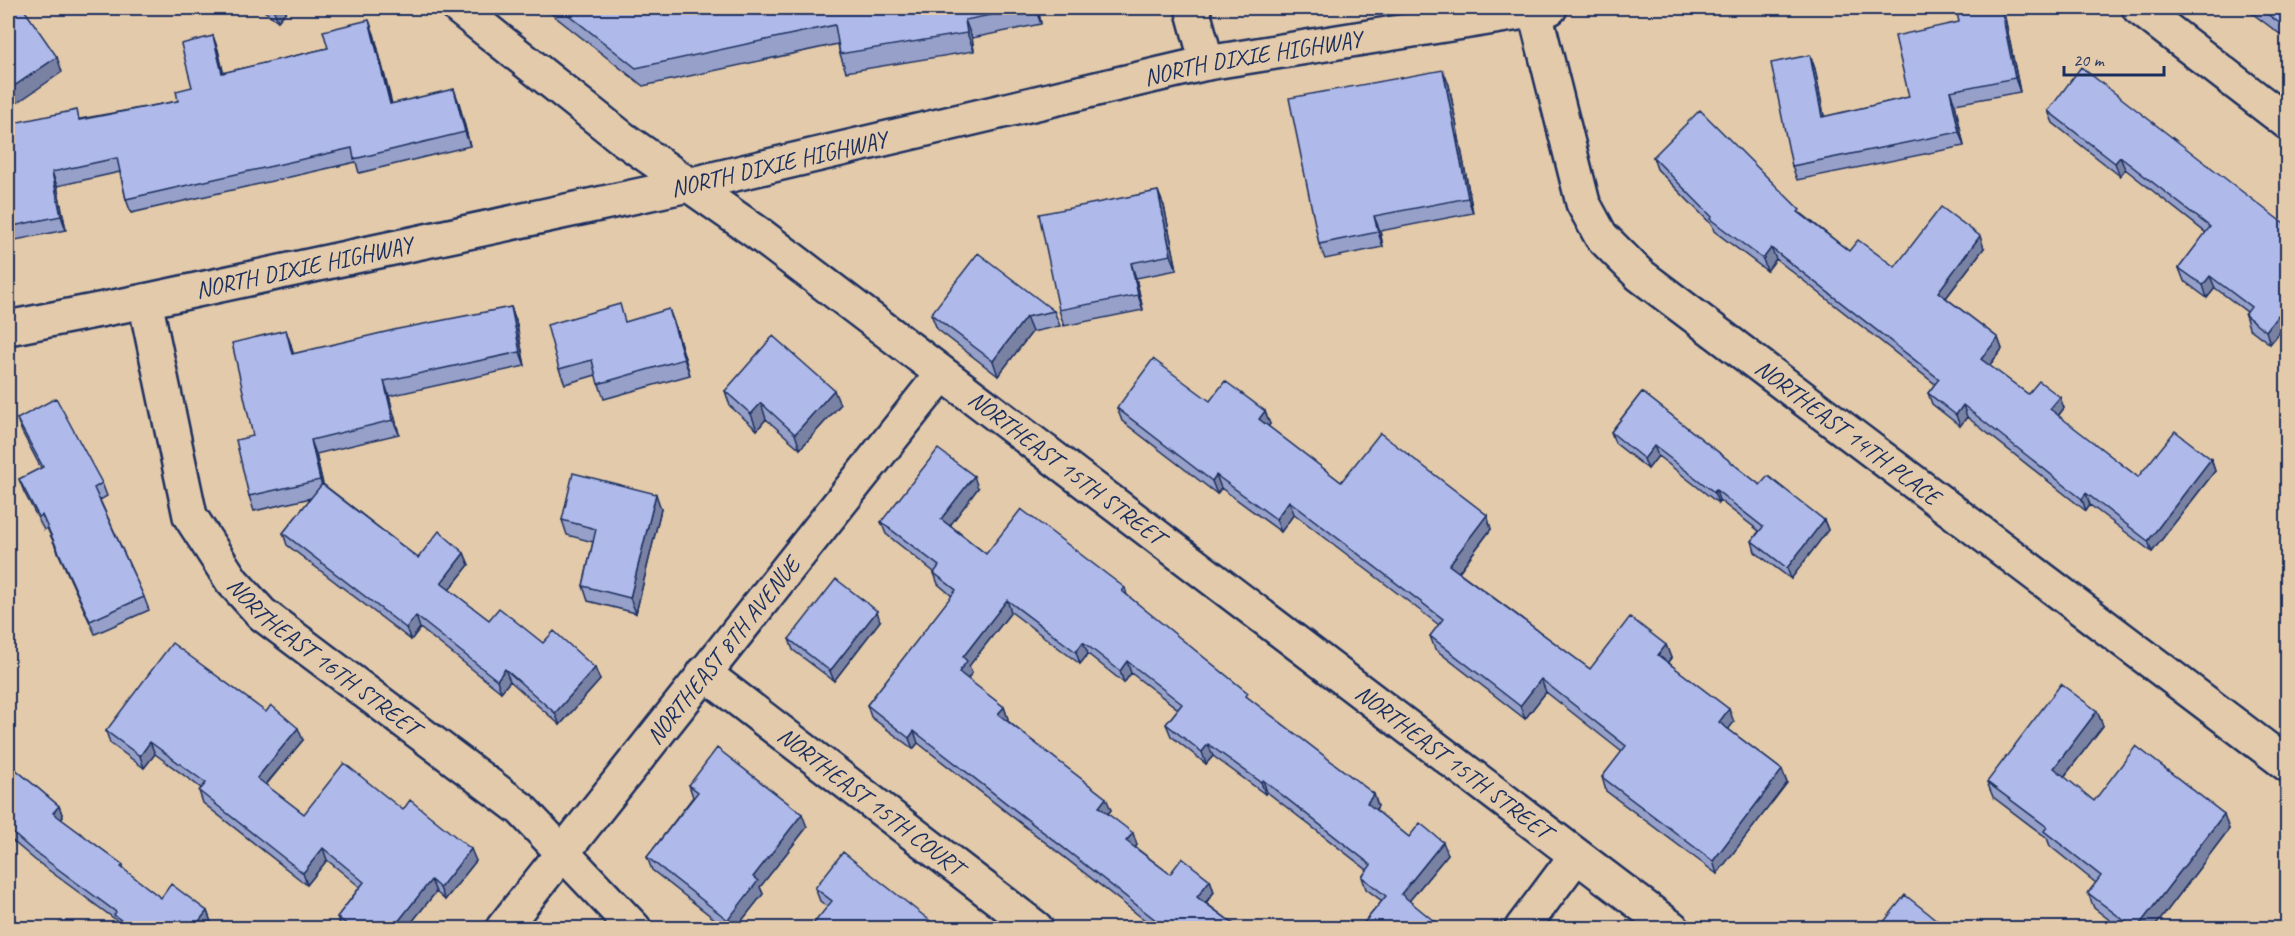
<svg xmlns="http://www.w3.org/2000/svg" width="2295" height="936" viewBox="0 0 2295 936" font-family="Caveat,sans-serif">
<rect width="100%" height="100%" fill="#e3caab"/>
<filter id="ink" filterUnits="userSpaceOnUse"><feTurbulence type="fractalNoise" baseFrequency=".0167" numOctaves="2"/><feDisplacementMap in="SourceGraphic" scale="12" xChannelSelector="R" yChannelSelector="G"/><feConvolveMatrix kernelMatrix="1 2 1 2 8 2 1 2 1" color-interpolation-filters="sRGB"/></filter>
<g filter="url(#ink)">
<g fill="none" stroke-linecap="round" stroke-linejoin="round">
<defs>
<g id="street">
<path id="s1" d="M459,8L622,138L759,234L1672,928"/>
<path d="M1192,8L1207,63"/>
<path d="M2139,8L2288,123"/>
<path id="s2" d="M1535,12L1583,203L1601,236L1640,275L2288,765"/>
<path id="s3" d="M704,673L1036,928"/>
<path id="s4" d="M503,928L942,374"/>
<path d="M1522,928L1576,856"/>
</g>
<g id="secondary">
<path id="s5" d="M145,301L190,516L232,581L262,614L521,809L634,928"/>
<path id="s6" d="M8,328L145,301L688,185L1207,63L1550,8"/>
</g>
</defs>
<use href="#street" stroke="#1b2f5e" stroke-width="38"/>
<use href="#secondary" stroke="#1b2f5e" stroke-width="38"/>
<use href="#street" stroke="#e3caab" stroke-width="33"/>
<use href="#secondary" stroke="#e3caab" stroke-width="33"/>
</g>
<path fill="#96a0c9" stroke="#1b2f5e" stroke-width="1.5" d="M260,8H289L278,21Z
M544,8H1038L1041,24L972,38L974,51L846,72L840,54L838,44L643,86Z
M2003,8L2020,92L1955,104L1964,146L1797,180L1792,166L1810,55L1815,69L1824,117L1909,97L1959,22Z
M2245,8H2288V40Z
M374,34L392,104L459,103L470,146L359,173L356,162L131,213L126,199L120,172L57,186L66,230L11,241L8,230V124L80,119L178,101L192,87L213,36L218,50L223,73L328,48Z
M1449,85L1473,213L1380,231L1383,247L1325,259L1319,244Z
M2048,111L2265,211L2288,227V332L2283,328L2270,344L2249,328L2245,315L2247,312L2215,288L2207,298L2184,281L2179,268L2206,233L2125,169L2120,176L2053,123Z
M1653,157L1802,214L1849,251L1895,267L1984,248L1946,298L1998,338L2002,349L1989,366L2028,394L2064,408L2058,416L2138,477L2211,459L2215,471L2152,552L2090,505L2086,511L1967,417L1960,426L1932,404L1928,393L1935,384L1776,259L1767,271L1714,231L1712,225L1657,169Z
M1164,206L1177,270L1136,278L1143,310L1064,326L1059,310Z
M511,307L516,321L525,366L389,396L399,434L316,454L323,484L418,558L464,553L469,565L449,590L489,620L543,643L600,680L560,725L510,681L501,692L420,628L411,640L287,545L283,533L311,498L254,511L249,496L253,436L291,345L293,354Z
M1054,311L1060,326L1032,332L998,376L937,329L931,314Z
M626,322L675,325L690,375L604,399L596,375L565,384L559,369Z
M725,391L840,405L800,449L766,419L757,430L730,406Z
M1642,392L1760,485L1824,520L1828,530L1791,579L1755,552L1752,541L1759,531L1719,500L1718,503L1658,456L1648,469L1615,443L1611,432Z
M1210,401L1270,424L1268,426L1341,482L1487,515L1491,529L1459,572L1590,669L1666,645L1671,658L1668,662L1734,722L1728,729L1782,770L1787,783L1717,874L1606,791L1602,777L1622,752L1546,692L1525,719L1435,649L1430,636L1439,625L1294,514L1281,532L1221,488L1217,494L1122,421L1117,408Z
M17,419L102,483L107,496L100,500L144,597L149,610L95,634L47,528L44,530L24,492L19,479L41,468L22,432Z
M978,488L950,525L986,554L1125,588L1127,595L1250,700L1378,806L1376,810L1409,837L1448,854L1409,901L1441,928H1364L1363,924L1382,901L1366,889L1362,877L1367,870L1267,792L1265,794L1213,756L1206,764L1171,736L1166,724L1178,709L1131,673L1124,683L1088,654L1080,664L1011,612L969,666L972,673L967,679L1004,707L1008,719L1007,720L1111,810L1108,814L1137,845L1135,847L1170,874L1210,880L1214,892L1206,903L1239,928H1155L918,743L913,749L871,717L867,705L952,596L938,584L934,573V572L886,534L881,522Z
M661,509L636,613L588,601L583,586L593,542L567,535L562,520Z
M880,621L834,681L793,650L789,639Z
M2097,711L2103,726L2064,777L2094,801L2229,829L2154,928H2120L2094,908L2088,893L2096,883L2050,846L2047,838L1993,797L1987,782Z
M106,731L303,740L266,785L304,814L403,810L476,861L445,900L436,892L407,928H342L337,917L360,887L327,860L307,885L203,803L199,791L201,788L155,754L144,768L110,743Z
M8,763L59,806L63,817L61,819L123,865L124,870L161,898L207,911L211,922L207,927L209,928H122L118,925L116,920L35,860L8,837Z
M689,785L807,827L760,887L763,894L736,928H726L652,870L647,857L693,797Z
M815,888L933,923L935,928H810L828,907L820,901Z"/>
<path fill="#7a82a4" stroke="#1b2f5e" stroke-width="1.5" d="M277,8H289L278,21L274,11Z
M1035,8H1038L1041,24Z
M2001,8H2003L2020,92L2015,78Z
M369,20L374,34L395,118L390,104Z
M965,20L972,38L974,51L967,33Z
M213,36L218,50L227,87L222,73Z
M1810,55L1815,69L1827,131L1822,117Z
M57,57L62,72L8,109V90Z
M1443,70L1449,85L1473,213L1468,198Z
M454,89L459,103L470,146L465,132Z
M1950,91L1955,104L1964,146L1959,132Z
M2120,157L2125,169L2120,176L2115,163Z
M52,172L57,186L66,230L61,216Z
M1158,191L1164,206L1177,270L1171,255Z
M1374,216L1380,231L1383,247L1378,232Z
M1980,236L1984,248L1942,303L1938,292Z
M1771,248L1776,259L1767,271L1763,259Z
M1131,263L1136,278L1143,310L1138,295Z
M2210,276L2215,288L2207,298L2203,285Z
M511,307L516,321L525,366L520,352Z
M669,309L675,325L690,375L684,359Z
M2278,315L2283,328L2270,344L2266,331Z
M1026,317L1032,332L998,376L993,361Z
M286,330L291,345L297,368L292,354Z
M1998,338L2002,349L1985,371L1981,359Z
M384,381L389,396L399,434L393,420Z
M834,390L840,405L800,449L795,434Z
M2060,397L2064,408L2054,421L2050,409Z
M761,403L766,419L757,430L751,414Z
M1963,405L1967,417L1960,426L1956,415Z
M1265,411L1270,424L1264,432L1259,419Z
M311,440L316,454L325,494L320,480Z
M1654,446L1658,456L1648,469L1644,459Z
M2211,459L2215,471L2152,552L2148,541Z
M1216,475L1221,488L1217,494L1212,481Z
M974,476L978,488L946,531L941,519Z
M1716,490L1719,500L1718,503L1714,492Z
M2086,493L2090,505L2086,511L2082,499Z
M656,494L661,509L636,613L630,598Z
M1289,501L1294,514L1281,532L1276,519Z
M1487,515L1491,529L1454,578L1449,565Z
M1824,520L1828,530L1791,579L1787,568Z
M464,553L469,565L445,595L441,583Z
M1007,600L1011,612L969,666L972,673L963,684L959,672L963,657Z
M877,611L880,621L834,681L830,671Z
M416,616L420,628L411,640L406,628Z
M1083,642L1088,654L1080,664L1076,652Z
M1666,645L1671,658L1663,668L1658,655Z
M1127,661L1131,673L1124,683L1120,671Z
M595,668L600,680L560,725L555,713Z
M505,669L510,681L501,692L497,680Z
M1541,679L1546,692L1525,719L1520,706Z
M1004,707L1008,719L1002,726L998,714Z
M1729,709L1734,722L1724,735L1719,722Z
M2097,711L2103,726L2059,783L2054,768Z
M298,728L303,740L261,790L257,778Z
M914,731L918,743L913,749L909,738Z
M150,742L155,754L144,768L140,756Z
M1208,744L1213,756L1206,764L1202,752Z
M1782,770L1787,783L1717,874L1713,861Z
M1263,780L1267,792L1265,794L1261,782Z
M1374,794L1378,806L1372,815L1367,803Z
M1106,798L1111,810L1104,819L1099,807Z
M59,806L63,817L57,824L53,813Z
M802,814L807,827L760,887L763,894L736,928H731L728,920L753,877Z
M2224,814L2229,829L2154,928H2137Z
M1133,833L1137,845L1131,853L1126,841Z
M1443,842L1448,854L1405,906L1401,894Z
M323,848L327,860L307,885L303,873Z
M471,849L476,861L445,900L440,888Z
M431,880L436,892L407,928H393Z
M1210,880L1214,892L1201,908L1197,897Z
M207,911L211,922L206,928L199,921Z
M933,923L935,928H929Z"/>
<path fill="#afbaea" stroke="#1b2f5e" stroke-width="1.5" d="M8,8H23L57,57L8,90Z
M560,8H1026L965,20L967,33L840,54L835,25L636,68Z
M1956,8H2001L2015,78L1950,91L1959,132L1792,166L1771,63L1810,55L1822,117L1909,97L1895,36L1959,22Z
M2259,8H2288V29Z
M369,20L390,104L454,89L465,132L354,159L352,148L126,199L117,158L52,172L61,216L8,227V124L77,110L79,120L178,101L176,91L192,87L181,44L213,36L222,73L328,48L323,31Z
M2081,67L2288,227V323L2278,315L2266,331L2245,315L2251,307L2210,276L2203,285L2179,268L2210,227L2120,157L2115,163L2048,111Z
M1443,70L1468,198L1374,216L1378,232L1319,244L1289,98Z
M1700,110L1800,210L1798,212L1849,251L1858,240L1895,267L1941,207L1980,236L1938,292L1998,338L1981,359L2028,394L2039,381L2060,397L2050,409L2138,477L2175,431L2211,459L2148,541L2086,493L2082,499L1963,405L1956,415L1928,393L1939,379L1771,248L1763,259L1710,219L1712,217L1653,157Z
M1158,191L1171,255L1131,263L1138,295L1059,310L1039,214Z
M978,253L1054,311L1026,317L993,361L931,314Z
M620,304L625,322L669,309L684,359L598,384L592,360L559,369L547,325Z
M511,307L520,352L384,381L393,420L311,440L320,480L249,496L236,440L253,436L232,343L286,330L292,354L398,329Z
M773,336L834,390L795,434L761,403L751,414L725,391Z
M1153,359L1210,401L1225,381L1265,411L1259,419L1341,482L1380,433L1487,515L1449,565L1590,669L1630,617L1666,645L1658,655L1729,709L1719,722L1782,770L1713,861L1602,777L1626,746L1541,679L1520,706L1430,636L1443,619L1289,501L1276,519L1216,475L1212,481L1117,408Z
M1642,392L1760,485L1768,476L1824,520L1787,568L1752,541L1763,527L1716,490L1714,492L1654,446L1644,459L1611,432Z
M56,398L102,483L94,488L144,597L90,621L42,515L39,517L19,479L43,467L17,419Z
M938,449L974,476L941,519L986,554L1021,509L1125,588L1122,591L1248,693L1246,696L1374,794L1367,803L1409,837L1420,823L1443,842L1401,894L1440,926L1438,928H1368L1363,924L1386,896L1362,877L1371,865L1263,780L1261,782L1208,744L1202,752L1166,724L1182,704L1127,661L1120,671L1083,642L1076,652L1007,600L963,657L967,661L959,672L1004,707L998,714L1106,798L1099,807L1133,833L1126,841L1170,874L1182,858L1210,880L1197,897L1239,928H1166L914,731L909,738L867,705L956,590L934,573L939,566L881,522Z
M573,473L656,494L630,598L583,586L596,529L562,520Z
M322,484L418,558L439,531L464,553L441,583L489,620L499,608L543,643L554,631L595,668L555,713L505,669L497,680L416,616L406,628L283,533Z
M836,579L877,611L830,671L789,639Z
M172,643L266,712L271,705L298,728L257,778L304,814L344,763L403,810L410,800L471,849L440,888L431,880L393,928H352L337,917L364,882L323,848L303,873L199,791L206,783L150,742L140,756L106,731Z
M2061,684L2097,711L2054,768L2094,801L2136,746L2224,814L2137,928H2134L2088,893L2101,876L2044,831L2047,827L1987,782Z
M717,748L802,814L753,877L758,881L728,920L647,857L698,792L689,785Z
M8,763L59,806L53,813L123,865L121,867L161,898L171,884L207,911L199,921L209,928H132L114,915L116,912L31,849L8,829Z
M843,852L933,923L929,928H810L832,901L815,888Z
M1905,895L1947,928H1879Z"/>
</g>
<g text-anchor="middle" stroke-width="6" stroke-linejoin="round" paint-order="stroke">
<g font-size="24" fill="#1b2f5e" stroke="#e3caab">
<text dy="8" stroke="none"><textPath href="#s6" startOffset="1274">NORTH DIXIE HIGHWAY</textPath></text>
<text dy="8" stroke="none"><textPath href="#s6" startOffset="788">NORTH DIXIE HIGHWAY</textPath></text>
<text dy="8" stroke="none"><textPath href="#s6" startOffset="302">NORTH DIXIE HIGHWAY</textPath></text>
<text dy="8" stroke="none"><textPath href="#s2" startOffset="550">NORTHEAST 14TH PLACE</textPath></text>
<text dy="8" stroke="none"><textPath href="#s1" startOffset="762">NORTHEAST 15TH STREET</textPath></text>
<text dy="8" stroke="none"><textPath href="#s4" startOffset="354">NORTHEAST 8TH AVENUE</textPath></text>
<text dy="8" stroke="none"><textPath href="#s5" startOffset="416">NORTHEAST 16TH STREET</textPath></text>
<text dy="8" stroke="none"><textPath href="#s1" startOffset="1248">NORTHEAST 15TH STREET</textPath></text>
<text dy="8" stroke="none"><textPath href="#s3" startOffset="210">NORTHEAST 15TH COURT</textPath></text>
</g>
</g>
<rect width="2295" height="936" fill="none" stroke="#e3caab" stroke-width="30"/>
<rect x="15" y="15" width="2265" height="906" fill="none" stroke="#1b2f5e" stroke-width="2" filter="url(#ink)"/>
<path d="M2064 66v9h100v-9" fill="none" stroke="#1b2f5e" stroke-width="3"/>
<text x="2073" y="66" font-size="18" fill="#1b2f5e" stroke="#e3caab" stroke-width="4.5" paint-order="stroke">20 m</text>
</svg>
